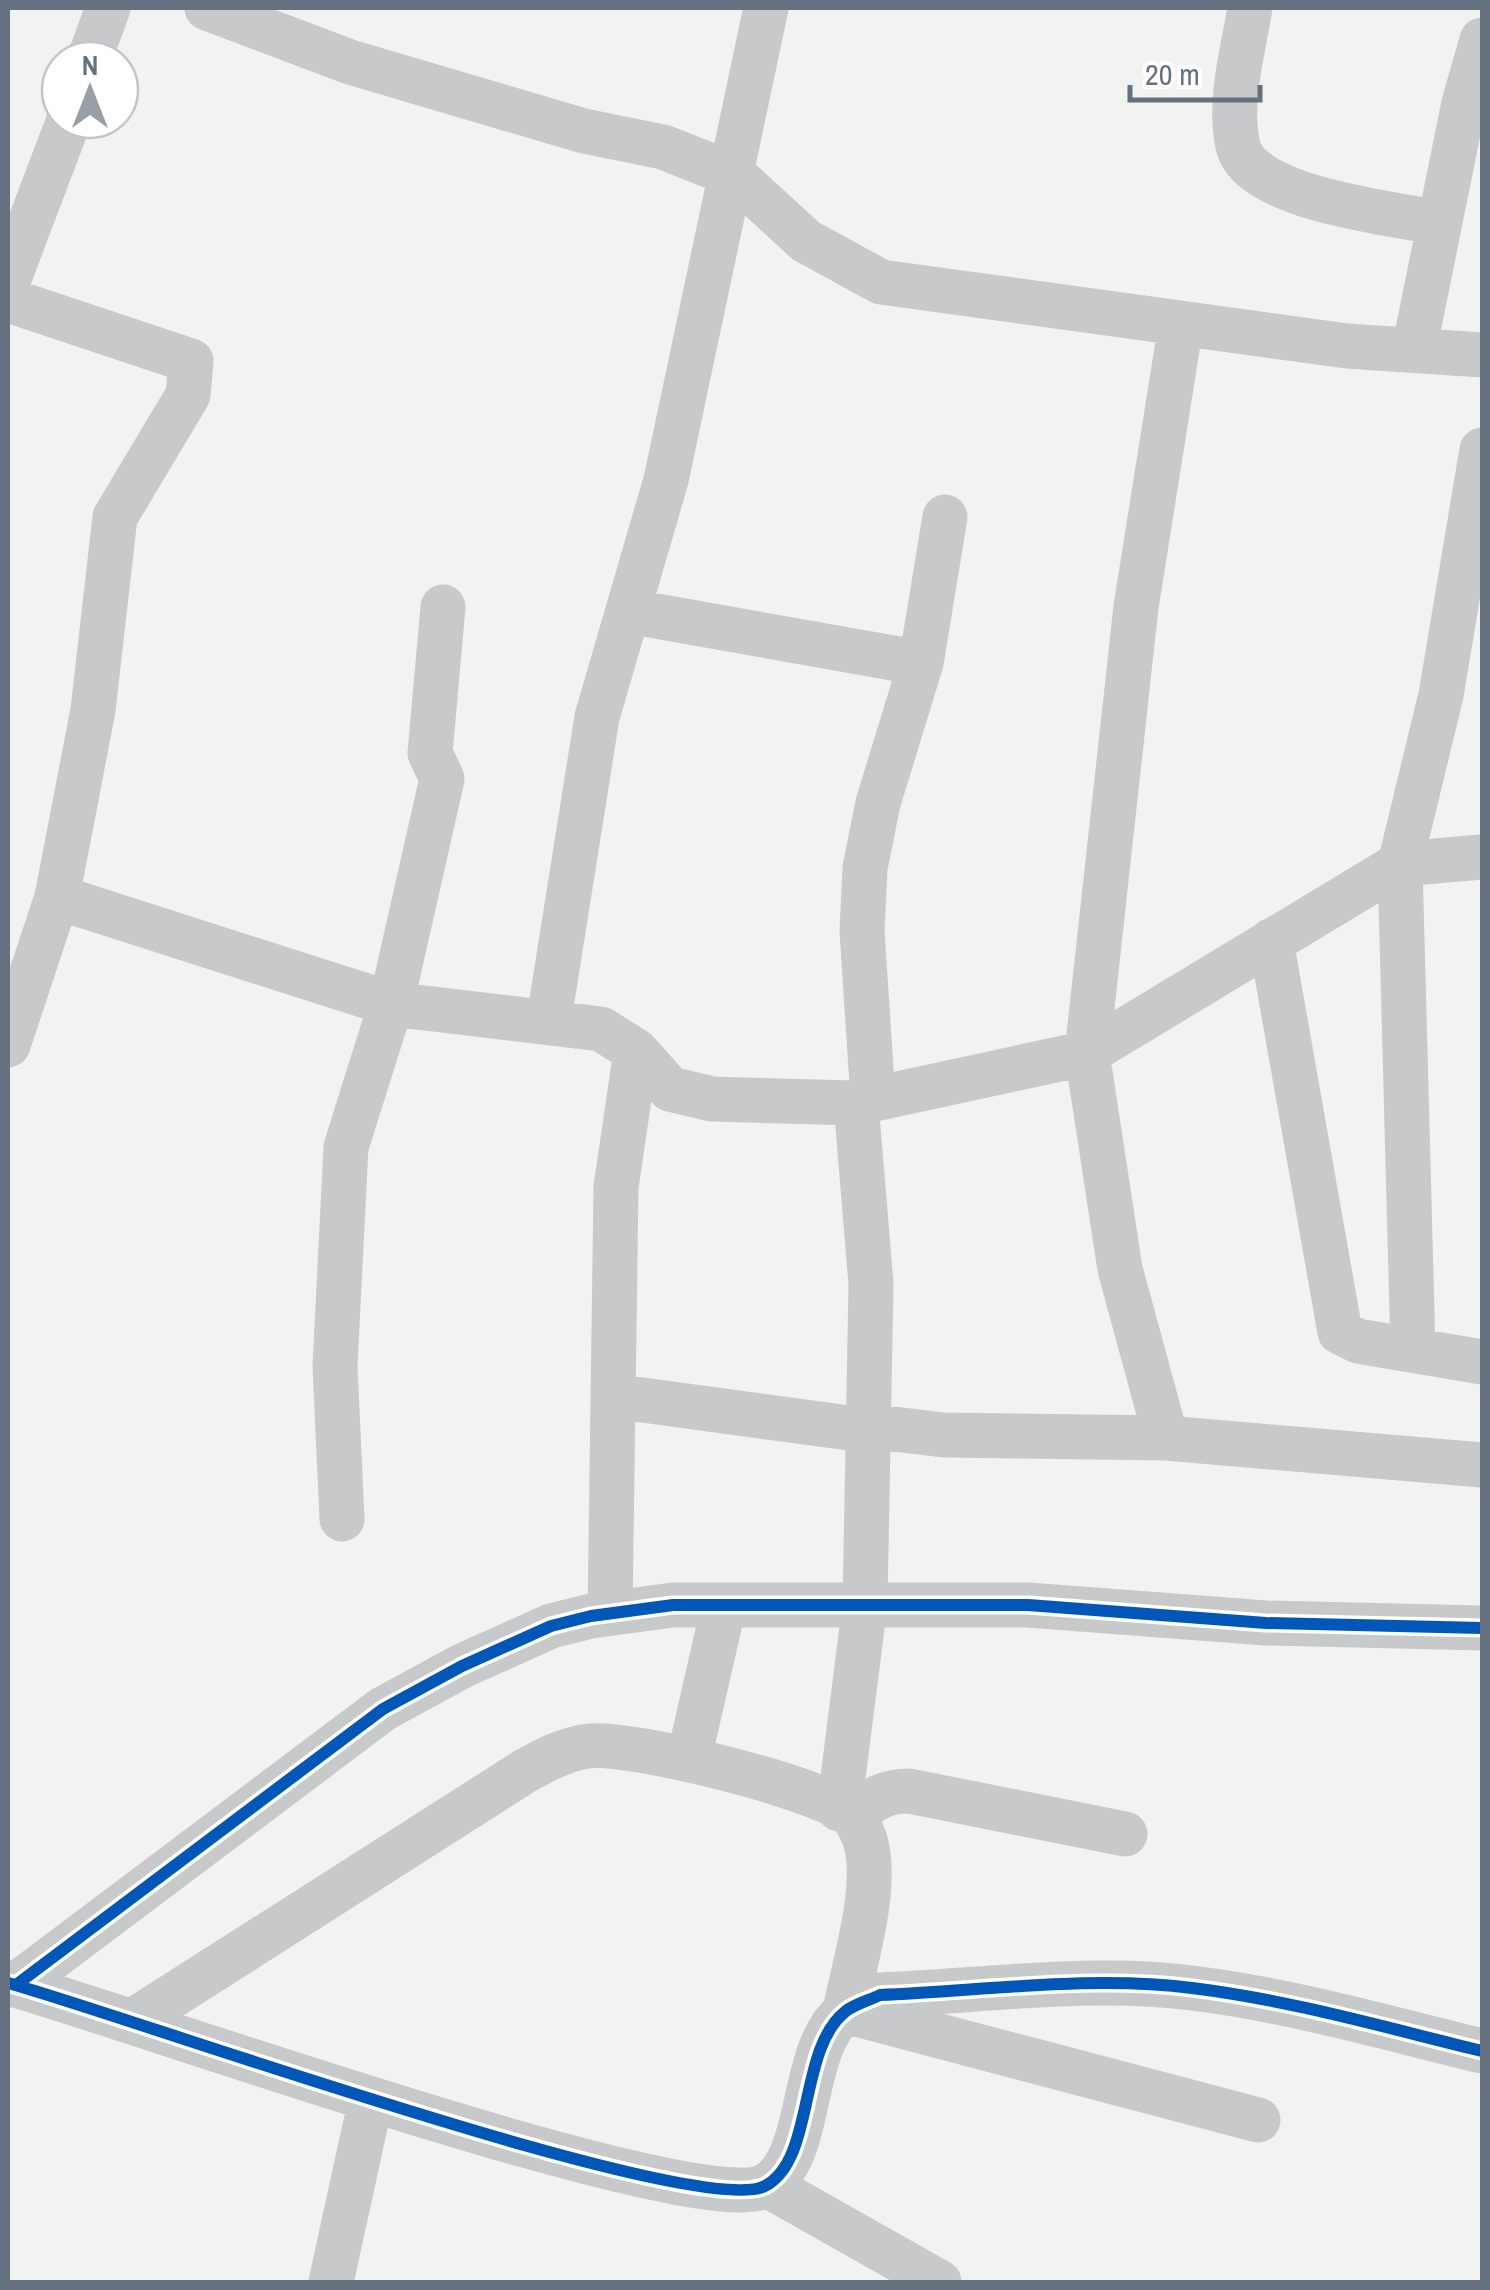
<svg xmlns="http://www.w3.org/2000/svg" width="1490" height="2290" viewBox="0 0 1490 2290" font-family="'Archivo Narrow',sans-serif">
<rect width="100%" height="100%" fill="#f2f3f1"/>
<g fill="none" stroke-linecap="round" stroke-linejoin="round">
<path stroke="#c8c9ca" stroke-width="45" d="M207,8L350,62L584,131L663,147L734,175L806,241L881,282L1347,346L1482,355
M1250,8C1243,51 1228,102 1238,146C1250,199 1393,213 1439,223
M89,60L108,8
M8,281L69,120
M8,300L191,361L188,395L115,517L93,710L57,897L8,1045
M1414,350L1464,103L1482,40
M628,611L921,663
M57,897L391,1004L601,1029L636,1051L670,1089L712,1099L856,1103L1087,1053L1400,864L1482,857
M1271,941L1340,1332L1358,1341L1482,1362
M549,1019L597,717L666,480L766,8
M873,1099L862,931L865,868L878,803L921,663L945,517
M1413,1350L1400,864L1441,695L1482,450
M613,1396L849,1428L869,1426L944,1435L1166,1438L1482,1465
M1166,1438L1120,1269L1087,1053L1136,607L1181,324
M342,1519L335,1366L346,1147L391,1004L442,779L430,753L443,607
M610,1613L616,1187L636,1051
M689,1758L724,1605
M839,1809L865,1604L871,1284L856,1103
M853,1816C871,1800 884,1791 909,1791L1125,1834
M8,1983C119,2013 696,2221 765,2186C816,2159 797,2049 846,2011C855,2004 870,2000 880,1995C982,1991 1091,1975 1192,1988C1290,2000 1387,2028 1482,2051
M16,1985L383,1709L462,1666L551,1626L591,1616L673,1605H1028L1266,1623L1482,1628
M133,2021L525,1771C545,1760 565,1749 589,1746C630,1741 826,1788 853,1817C858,1822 865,1838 866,1844C878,1890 854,1964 845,2011L1258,2120
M767,2185L939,2282
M331,2282L371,2099"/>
<defs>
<path id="cycleway" d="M8,1983C119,2013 696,2221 765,2186C816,2159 797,2049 846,2011C855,2004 870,2000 880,1995C982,1991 1091,1975 1192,1988C1290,2000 1387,2028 1482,2051
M16,1985L383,1709L462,1666L551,1626L591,1616L673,1605H1028L1266,1623L1482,1628"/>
</defs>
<use href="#cycleway" stroke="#fff" stroke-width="19"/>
<use href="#cycleway" stroke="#0057b8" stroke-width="12"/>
</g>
<rect width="1490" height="2290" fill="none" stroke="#65717e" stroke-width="20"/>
<g transform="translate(90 90)"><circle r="48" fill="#ffffff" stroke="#c1c6cb" stroke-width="2.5"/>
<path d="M0-8L18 38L0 25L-18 38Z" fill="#969ea6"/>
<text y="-15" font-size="28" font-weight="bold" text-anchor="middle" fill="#65717e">N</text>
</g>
<path d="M1130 85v15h130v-15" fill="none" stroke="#65717e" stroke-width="5"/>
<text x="1145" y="85" font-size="30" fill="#65717e" stroke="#ffffff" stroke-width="8" paint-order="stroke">20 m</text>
</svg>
